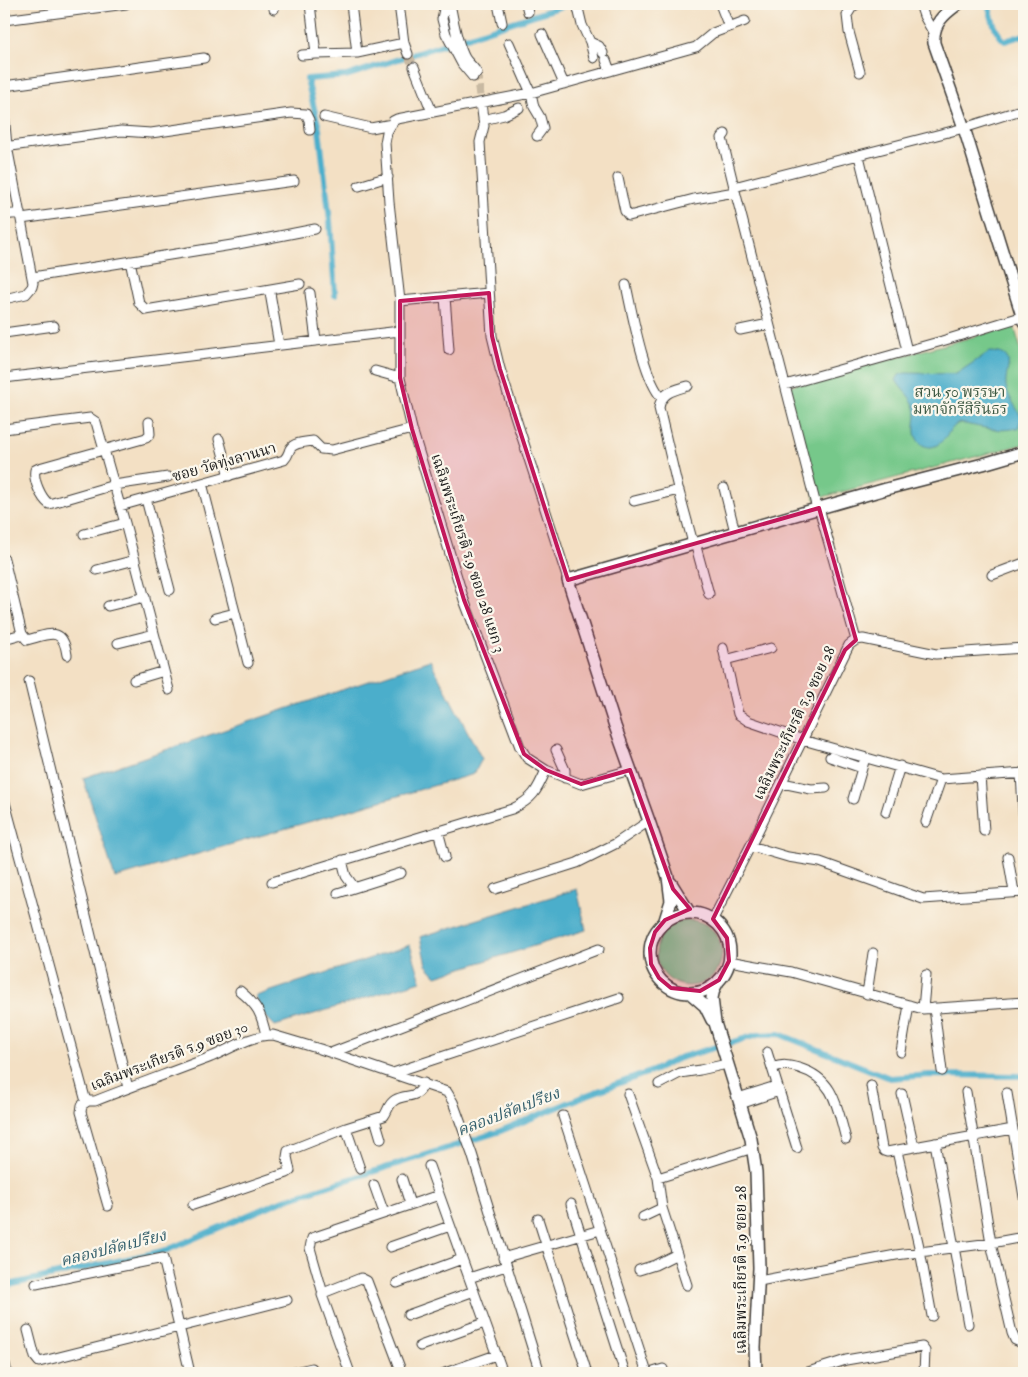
<svg xmlns="http://www.w3.org/2000/svg" width="1028" height="1377" viewBox="0 0 1028 1377" font-family="'IM FELL Double Pica','Noto Serif Thai',serif">
<rect width="100%" height="100%" fill="#fbf7ec"/>
<filter id="ink" filterUnits="userSpaceOnUse"><feTurbulence type="fractalNoise" baseFrequency=".02" numOctaves="2"/><feDisplacementMap in="SourceGraphic" scale="10" xChannelSelector="R" yChannelSelector="G"/><feConvolveMatrix kernelMatrix="1 2 1 2 8 2 1 2 1" color-interpolation-filters="sRGB"/></filter>
<filter id="wash" filterUnits="userSpaceOnUse"><feTurbulence type="fractalNoise" baseFrequency=".0096" numOctaves="4" result="noise"/><feDisplacementMap in="SourceGraphic" scale="20" xChannelSelector="R" yChannelSelector="G"/><feGaussianBlur stdDeviation="1.12" result="paint"/><feColorMatrix in="noise" values="0 0 0 0 0 0 0 0 0 0 0 0 0 0 0 0 0 1.4 0 .05"/><feComposite in="paint" operator="in"/></filter>
<g filter="url(#wash)">
<rect width="100%" height="100%" fill="#f3e0c4"/>
<path fill="#76c88a" stroke="#497253" d="M1014,326L1024,360V444L815,499L786,387Z
M656 953a33 33 0 1 1 66 0a33 33 0 1 1-66 0Z"/>
<path fill="#4caecb" stroke="#346574" d="M989,352C1020,352 1004,370 1006,386C1008,397 1017,408 1022,418L1018,428C997,433 979,426 959,423C949,428 946,440 937,445C927,451 916,443 915,432C914,423 918,414 914,405C910,396 901,389 896,380L899,375L905,373L956,374Z
M430,660L482,759L474,774L115,878L83,778Z
M577,889L586,930L436,976L426,965L420,937Z
M410,945L421,981L275,1026L261,1012L256,996Z"/>
<g fill="none" stroke-linecap="round" stroke-linejoin="round">
<path stroke="#4caecb" stroke-width="6" d="M988,4C992,17 994,32 1005,41L1024,35
M335,295L330,221L319,129L307,79L346,76L569,4
M4,1286L167,1250L281,1201L498,1132L587,1095L655,1070L679,1058L757,1035L779,1034L890,1078L930,1075L1024,1076"/>
</g>
</g>
<g filter="url(#ink)">
<g fill="none" stroke-linecap="round" stroke-linejoin="round">
<path stroke="#c8b9a2" stroke-width="9" stroke-dasharray="9 4.5" stroke-linecap="butt" d="M408,54L414,67
M477,73L481,103"/>
<defs>
<path id="minor" d="M273,4L274,9
M310,4L316,54L357,53L404,43
M351,4L357,53
M399,4L404,43L408,54
M445,4L442,19L446,34L462,64L473,77
M450,4C454,22 456,41 465,58C468,63 474,67 477,73
M498,4L502,23
M526,4L528,12
M577,4L582,25L590,42L594,58
M720,4L729,27
M857,4L852,7L847,15L849,32L860,72
M920,4L924,16L933,32
M4,20L126,4
M542,34L564,84
M590,42L599,46L603,53
M509,43L531,93L534,107L540,117L543,128L537,136
M302,55L316,54
M606,60L610,71
M414,67L432,112
M4,86L204,58
M481,103L484,126L480,142L492,336L500,369L568,580
M4,114L7,146L33,283L32,287L26,294L4,299
M324,117L371,128L392,124
M483,120L504,115L519,108
M725,134L722,138L734,187
M4,147L121,131L151,133L291,113L306,114L309,120L310,130
M859,156L907,351
M618,178L625,211L629,216L694,199L735,192
M359,186L388,177
M4,215L20,213
M21,219L294,181
M130,261L139,303L146,310L300,284
M33,277L238,244L315,229
M626,285C632,312 644,380 662,398
M270,293L279,345
M310,293L316,341
M445,297L449,350
M400,301L489,293
M740,330L769,324
M4,333L54,326
M375,371L400,378
M4,378L400,331
M785,385L942,341L1024,316
M688,386C675,390 661,392 659,408L677,484L693,543
M149,422L150,434L146,438L39,468L35,470C33,480 41,498 49,504L114,485L168,477
M4,429L90,418L96,422L125,523L169,690
M219,439L229,476
M202,483L248,663
M724,488L735,532
M146,499L170,590
M634,501L679,490
M120,506L284,460C288,456 288,454 290,449C294,442 306,442 313,441L321,449L332,450L412,429
M819,508L856,640
M817,509L734,187L964,128L1024,109
M84,534L125,523
M695,543L709,594
M4,559L22,634L4,639
M97,570L135,560
M992,575L1024,563
M108,606L145,597
M215,618L235,613
M22,634L27,640C50,634 63,626 67,655
M118,643L154,634
M723,648L738,714L748,721L803,740L941,779L1024,773
M725,660L771,648
M134,680L164,671
M29,681L128,1088
M556,750L565,770V778
M830,757L862,768
M630,770L581,784L546,770L527,758L520,747L464,600L412,429L400,378V301L389,202L385,143L387,132L393,121L397,119L531,93L696,47L713,33L745,21
M1021,773L1024,825
M980,776L984,831
M782,783L811,789L826,788
M4,799L85,1098L88,1101H95C133,1086 172,1072 211,1057C230,1049 251,1035 273,1035L320,1049L447,1092L453,1102L472,1154L540,1373
M853,799L865,758
M886,812L900,766
M926,822L941,779
M438,831L445,857
M751,846L788,857L820,862L923,899L1024,892
M1008,857L1014,892
M342,860L346,876L354,887
M272,882L512,809C533,799 537,791 546,770
M495,889L577,863L615,844L649,821
M338,893L401,873
M713,919L754,839L849,645L856,640L863,639L936,654L1024,648
M729,961L791,972L923,1009L1024,1002
M240,991C258,1006 261,1013 266,1035
M867,994L873,953
M934,1008L942,1071
M923,1009L926,975
M767,1052L772,1068
M901,1052L909,1005
M331,1053L599,949
M393,1073L619,998
M659,1084L680,1073L700,1070L727,1064
M871,1086L882,1148L884,1151L887,1152L1013,1129
M966,1092L991,1243L1012,1333L1015,1340L1024,1344
M1007,1093L1024,1197
M628,1094L658,1178L662,1208L687,1285
M902,1094L914,1147
M738,1098L776,1086
M88,1101L82,1105L81,1112L108,1206
M740,1104L779,1091
M563,1116L647,1373
M375,1119L381,1139
M346,1128L360,1169
M935,1143L968,1324
M797,1148L772,1068C783,1064 788,1065 799,1068C835,1079 837,1107 846,1139
M897,1151L920,1251L932,1316
M429,1166L503,1373
M658,1178L753,1148
M402,1179L410,1204
M374,1185L384,1213
M571,1204L625,1373
M193,1205L287,1173L290,1171L287,1157L288,1151L346,1128L384,1116C388,1111 388,1104 395,1100C407,1093 418,1100 424,1083
M643,1217L662,1208
M538,1219L587,1373
M390,1247L450,1226
M503,1258L600,1230
M639,1270L655,1265L677,1254
M469,1278L506,1266
M759,1281L896,1255L991,1243L1024,1237
M397,1283L462,1259
M36,1284L163,1258L190,1373
M325,1292L322,1290L310,1248L312,1238L439,1195
M408,1315L474,1291
M28,1330L35,1357L39,1362L287,1300
M420,1346L484,1323
M4,1360L7,1373
M290,1373L312,1368
M350,1373L322,1295L323,1293L361,1278L367,1281L402,1373
M445,1373L496,1355
M650,1373L663,1369
M805,1373L846,1360L922,1347L925,1351L924,1373"/>
<path id="major" d="M958,4C944,14 932,24 934,43L964,128L1024,322
M671,883L689,912
M650 953a40 40 0 1 1 80 0a40 40 0 1 1-80 0Z
M665,920L671,901L668,877L649,821L615,726L568,580L886,489L983,464L1024,452
M719,980L714,989L712,998L715,1023L751,1139L756,1172L759,1268L755,1347L756,1373
M690,993L705,1006L712,1020"/>
</defs>
<use href="#minor" stroke="#3c3935" stroke-width="11"/>
<use href="#major" stroke="#3c3935" stroke-width="14"/>
<use href="#minor" stroke="#fff" stroke-width="9"/>
<use href="#major" stroke="#fff" stroke-width="11"/>
</g>
</g>
<path fill="#c2185b" fill-opacity="0.2" stroke="#c2185b" stroke-width="4" stroke-linejoin="round" d="M489,293L492,336L500,369L568,580L819,508L856,640L845,650L713,919L727,938L729,961L719,980L700,991L671,988L659,978L651,964L650,948L655,932L665,920L690,909L673,889L630,770L581,784L546,770L524,754L464,600L412,429L400,378V301Z"/>
<g text-anchor="middle" stroke-width="4.5" stroke-linejoin="round" paint-order="stroke">
<g font-size="15" fill="#3c5842" stroke="#fbf7ec">
<text x="960" y="397">สวน 50 พรรษา<tspan x="960" dy="17">มหาจักรีสิรินธร</tspan></text>
</g>
<g font-size="15" fill="#1c1c1c" stroke="#fbf7ec">
<text transform="translate(224 462) rotate(-16)" y="5">ซอย วัดทุ่งลานนา</text>
<text transform="translate(468 553) rotate(72)" y="5">เฉลิมพระเกียรติ ร.9 ซอย 28 แยก 3</text>
<text transform="translate(794 723) rotate(-64)" y="5">เฉลิมพระเกียรติ ร.9 ซอย 28</text>
<text transform="translate(169 1056) rotate(-21)" y="5">เฉลิมพระเกียรติ ร.9 ซอย 30</text>
<text transform="translate(741 1270) rotate(-90)" y="5">เฉลิมพระเกียรติ ร.9 ซอย 28</text>
</g>
<g font-size="16" font-style="italic" fill="#325e6b" stroke="#fbf7ec">
<text transform="translate(508 1111) rotate(-21)" y="6">คลองปลัดเปรียง</text>
<text transform="translate(113 1247) rotate(-14)" y="6">คลองปลัดเปรียง</text>
</g>
</g>
<rect width="1028" height="1377" fill="none" stroke="#fbf7ec" stroke-width="20"/>
</svg>
